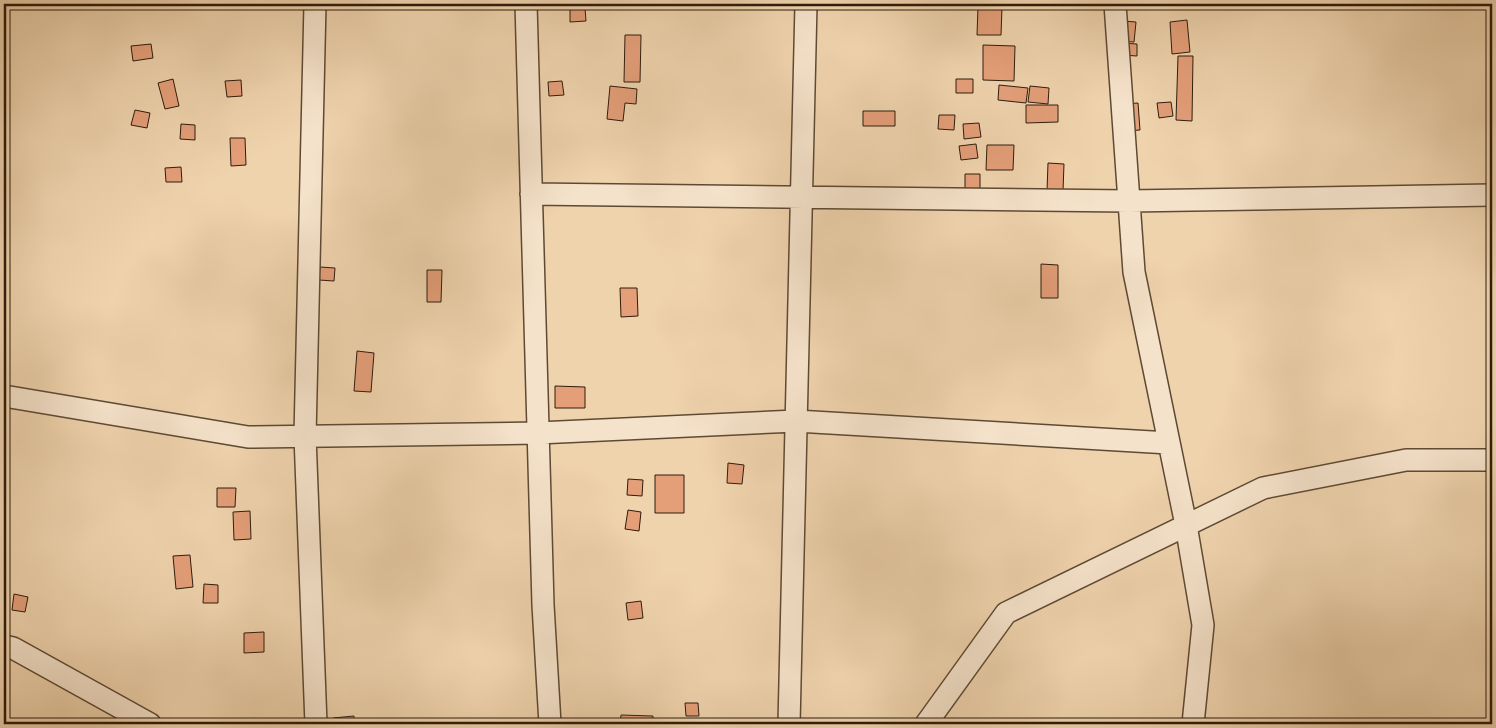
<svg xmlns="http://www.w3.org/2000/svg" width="1496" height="728" viewBox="0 0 1496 728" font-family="Vollkorn,serif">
<rect width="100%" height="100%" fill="#efd3ad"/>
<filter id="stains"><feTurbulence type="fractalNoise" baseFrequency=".004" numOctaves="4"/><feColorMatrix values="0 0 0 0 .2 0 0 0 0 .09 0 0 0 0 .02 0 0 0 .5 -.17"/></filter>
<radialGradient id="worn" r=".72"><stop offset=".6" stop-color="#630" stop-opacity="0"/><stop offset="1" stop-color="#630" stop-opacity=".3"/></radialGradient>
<path fill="#e49f79" stroke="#2e1c0c" d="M978,7H1002L1001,35H977Z
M585,8L586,21L570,22V9Z
M1187,20L1190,52L1172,54L1170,22Z
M1123,21L1136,22L1134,42L1121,41Z
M625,35H641L640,82H624Z
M1122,43L1137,44V56L1122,55Z
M151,44L153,58L133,61L131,46Z
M983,45L1015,46L1014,81L983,80Z
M1178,56H1193L1192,121L1176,120Z
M173,79L179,106L165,109L158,83Z
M956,79H973V93H956Z
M241,80L242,96L227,97L225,81Z
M562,81L564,95L549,96L548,82Z
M999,85L1028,88L1026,103L998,100Z
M610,86L637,89L636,104L625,103L623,121L607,119Z
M1030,86L1049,88L1048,104L1028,102Z
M1171,102L1173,116L1159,118L1157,103Z
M1138,103L1140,130L1125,131L1123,104Z
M1026,105H1058V122L1026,123Z
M135,110L150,113L147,128L131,125Z
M863,111H895V126H863Z
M939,115H955L954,130L938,129Z
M979,123L981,137L964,139L963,124Z
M181,124L195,125V140L180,139Z
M230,138H245L246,165L231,166Z
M976,144L978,158L961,160L959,146Z
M987,145H1014L1013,170H986Z
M1048,163L1064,164L1063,191H1047Z
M181,167L182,182H166L165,168Z
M965,174H980V190L965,191Z
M1041,264L1058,265V298H1041Z
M320,267L335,268L334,281L319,280Z
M427,270H442L441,302H427Z
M620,288H637L638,316L621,317Z
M357,351L374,353L371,392L354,391Z
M555,386L585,387V408H555Z
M728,463L744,465L742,484L727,483Z
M655,475H684V513H655Z
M628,479L643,480L642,496L627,495Z
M217,488H236L235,507H217Z
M628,510L641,512L639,531L625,529Z
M250,511L251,539L234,540L233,512Z
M190,555L193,587L176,589L173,556Z
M204,584L218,585V603H203Z
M14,594L28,597L25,612L12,610Z
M641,601L643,618L628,620L626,603Z
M264,632V652L244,653V633Z
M685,703H698L699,716H686Z
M621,715L653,716V724H620Z
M354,716V724H333V718Z
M839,721L877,722V724H839Z"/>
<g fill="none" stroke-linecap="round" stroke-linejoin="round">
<defs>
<path id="minor" d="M315,4L305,436L316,724
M526,4L543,605L550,724
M1115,4L1134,272L1186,525L1203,625L1193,724
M531,194L1129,201L1492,195
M4,396L248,437L538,433L796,421L1169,443
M4,646L13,648L150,724
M789,724L806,4
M926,724L1006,613L1263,488L1406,460H1492"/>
</defs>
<use href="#minor" stroke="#5e4a34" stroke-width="24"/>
<use href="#minor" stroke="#f5e2ca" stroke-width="21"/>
</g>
<rect width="1496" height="728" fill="none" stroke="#efd3ad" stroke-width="20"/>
<rect x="5" y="5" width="1486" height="718" fill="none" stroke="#2e1c0c" stroke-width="2.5"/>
<rect x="10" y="10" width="1476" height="708" fill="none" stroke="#2e1c0c"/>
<rect width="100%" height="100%" filter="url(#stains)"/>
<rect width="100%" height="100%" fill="url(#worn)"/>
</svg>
